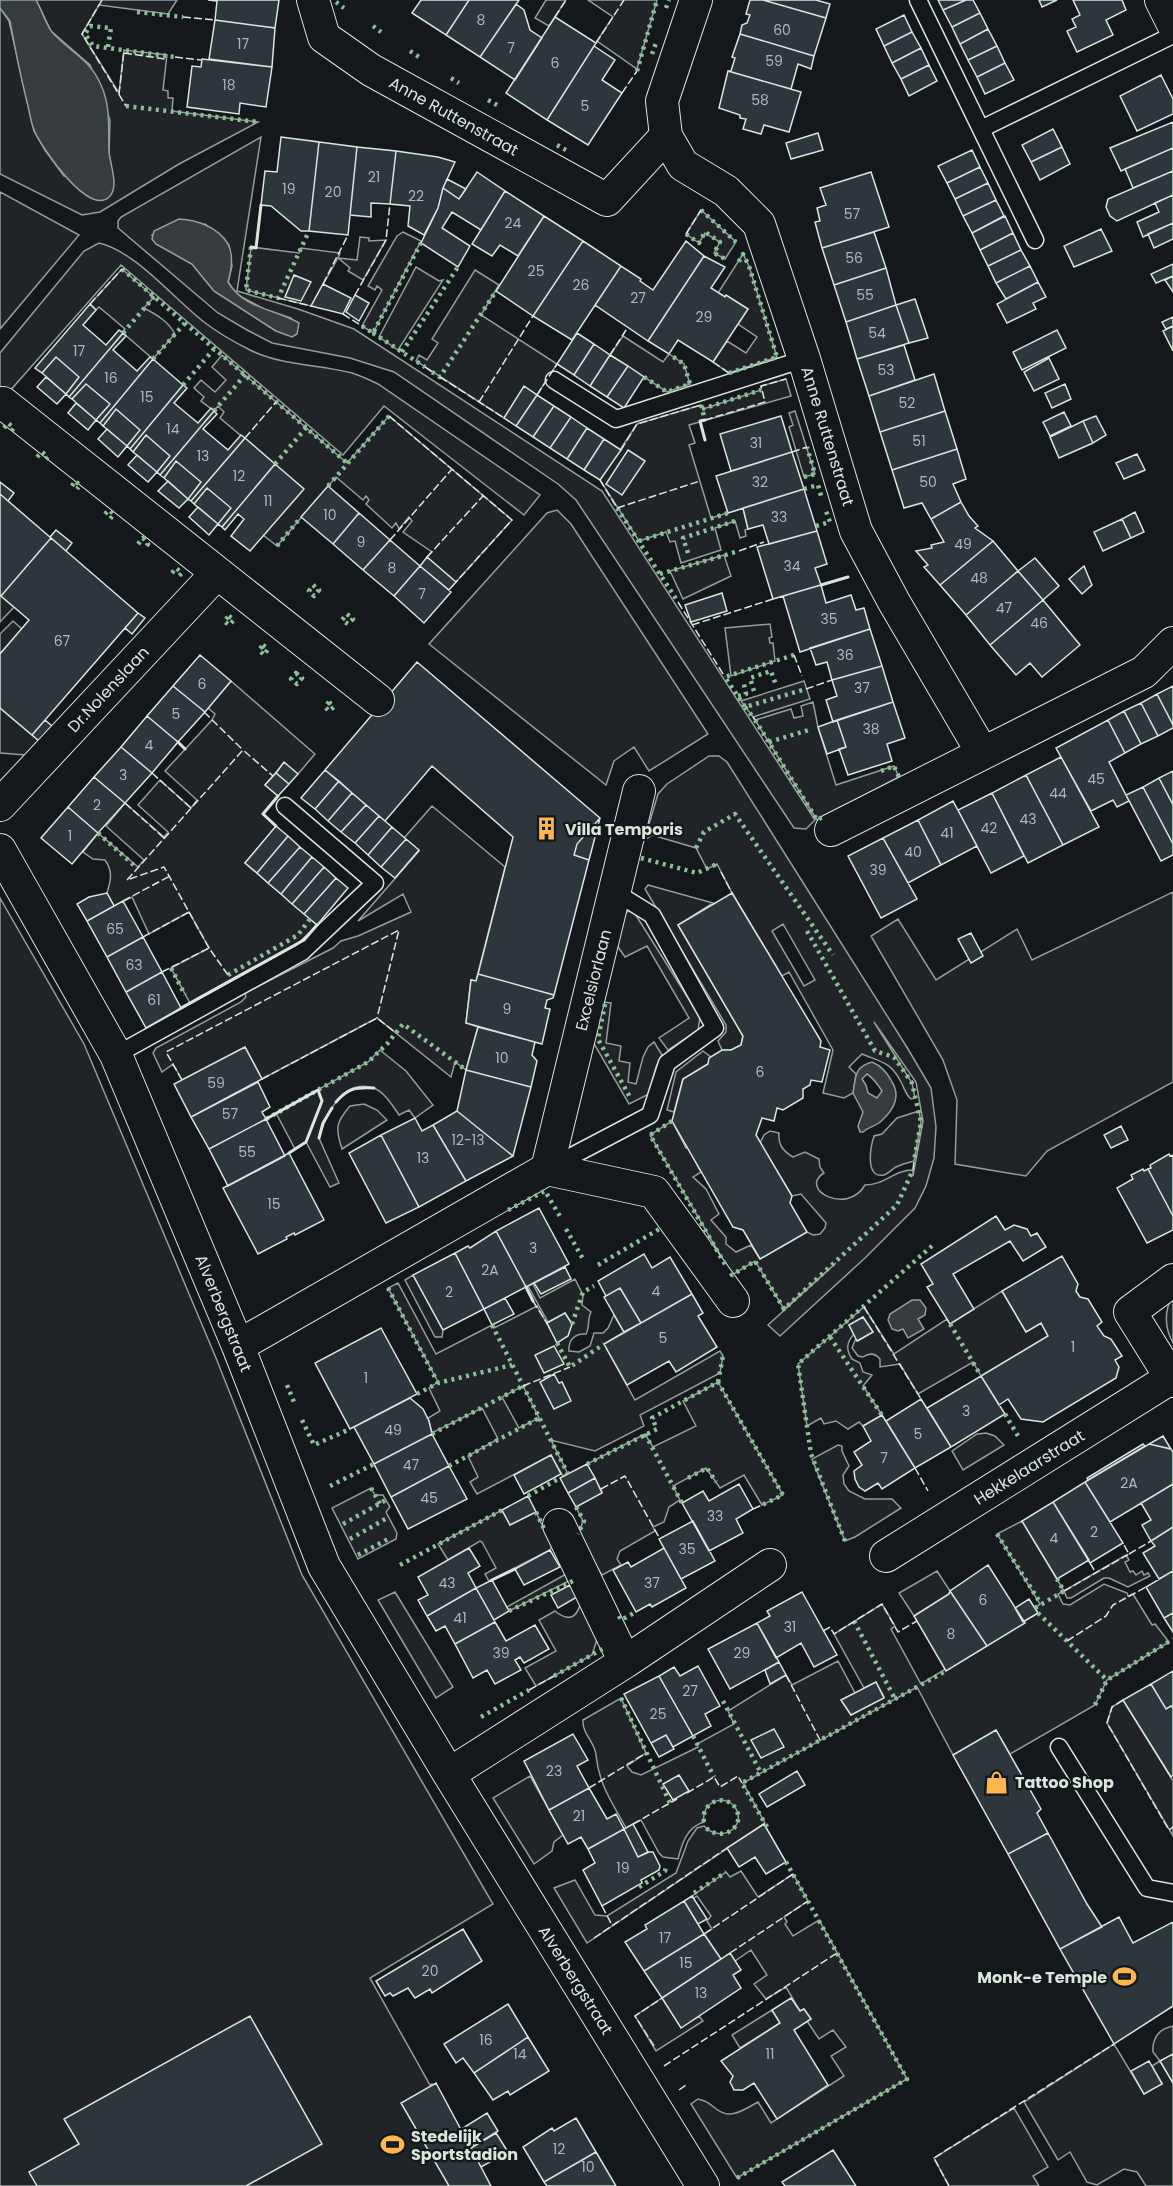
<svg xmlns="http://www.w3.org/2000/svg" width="1173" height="2186" viewBox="0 0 1173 2186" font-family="Poppins,sans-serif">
<rect width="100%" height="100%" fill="#14181c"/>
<path fill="#202428" stroke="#939e99" stroke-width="1.5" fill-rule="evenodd" d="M36,0H177L168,14L99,5L82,34L119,93L124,50L167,55L163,90L168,91V98H173L172,111L258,122L179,164L100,212L82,215L0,174V8L9,21L34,131L45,150L64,176L113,177L109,153L110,120L90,65L51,31Z
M546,0H566L549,26L535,18Z
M588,0H657L637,69L597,41L613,17Z
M261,137L237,291L298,309L354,329L602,491L815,820L806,829L794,828L576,500L558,484L394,372L350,358L272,343L247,330L218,313L118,228V221L121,217ZM205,224L229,245L232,266L228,282L236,294L266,310L291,318L276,331L214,291L192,264L156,244L152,235Z
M0,192L79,235L0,329Z
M701,210L736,242L725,259L714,253L720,242L705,233L699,243L686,234Z
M403,232L421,241L373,333L362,326L382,290L377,286L375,290L368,286L397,236Z
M360,237L369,238V241L386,240L363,280L348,271L350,268L338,258L311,306L246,290L251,247L299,253L301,248L340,253L338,258L357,260Z
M99,243C135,251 174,299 204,322C218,333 234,342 250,350C282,366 319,364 352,373C361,376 370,380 378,384L540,495L524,515L384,406L343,455L121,265L8,393L0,389V353L84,251Z
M743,254L749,266L777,357L729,373L713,362L727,341L746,353L757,337L738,324L748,309L726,295L725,297L718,293Z
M416,267L439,281L443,280L398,350L379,337Z
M122,269L154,297L144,308C157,315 168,321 175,334L153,359L123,333L125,329L99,307L96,310L90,304Z
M475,270L499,285L481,315L557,364L537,395L524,387L504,418L416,361L419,355L427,360L438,343L432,339Z
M623,336L663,362L669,354L684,364L690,384L667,392L610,355Z
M222,355L347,463L389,416L512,520L456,582L427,557L432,552L403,532L412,521L409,517L399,529L396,523L392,528L366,504L369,500L366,496L363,500L336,477L277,546L263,535L303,488L220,418L224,412L218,406L214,411L201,401L204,397L194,388L201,380L215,392L226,380L212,367Z
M786,379L791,396L689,425L695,443L689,445L711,518L743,508L748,529L745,530L746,536L740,538L735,521L715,528L721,550L681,563L675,541L670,542L666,532L639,541L600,480L637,424L701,405L703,409L761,390V386Z
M795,411L815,474L804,477L789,427L793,425L789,413Z
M557,510L571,524L708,734L649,771L634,747L614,761L606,785L429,644L547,513Z
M724,555L731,576L683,599L670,571Z
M0,595L14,607L0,622Z
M13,621L22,629L0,654V634Z
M770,624L772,637L769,638L770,643H773L775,661L731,676L725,628Z
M231,681L315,754L298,774L284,763L265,785L278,796L263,814L276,827L245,863L317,925L304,940L190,1003L171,968L209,948L189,912L149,934L132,897L114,906L107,893C111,880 113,871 105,860L93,859L83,852L98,833L138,867L144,860L106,826L125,803L164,837L168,832L138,805L160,780L191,808L197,800L165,771L212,720L215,714L208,708Z
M804,681L810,699L753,717L741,701Z
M813,702L818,727L836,785L894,766L899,777L817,820L755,720L791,709L794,718L803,716L801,706Z
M0,708L39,741L26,755L0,753Z
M709,756H719L727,762L908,1049L931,1088L936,1127L934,1158L926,1186L915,1208L865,1258L780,1336L768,1325L836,1263L784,1309L755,1261L732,1275L650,1135L672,1121L686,1148H688L701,1172L693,1177L706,1189L719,1214L711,1220L726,1237V1244L736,1252L751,1245L760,1259L807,1232L813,1235L820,1234L825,1228L826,1223L801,1194L792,1196L760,1143L764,1135L770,1131L779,1133C778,1145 783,1151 793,1157L805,1152L819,1159L820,1167L824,1173C798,1189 847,1216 865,1185C885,1185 894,1170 913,1170V1176L923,1121L916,1082L874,1022L912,1083L915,1098L911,1099C905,1094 905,1089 901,1082C891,1062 881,1062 862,1054L849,1067L856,1074L853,1093L844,1098L823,1093L833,1050L789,972L782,976L732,893L717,864L707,869L696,848L652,835L644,841L658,794L667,784ZM783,924L815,980L804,986L772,931Z
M432,806L505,867L476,981L471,980L466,1023L478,1027L466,1070L455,1062L451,1077L377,1018L262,1079L245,1047L182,1080L173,1064L162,1072L153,1053L156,1048L241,1002L246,997L245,993L333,948L341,941L358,936L411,912L403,894L358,921L419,851L404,838Z
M648,885L713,903L678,925L743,1036L741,1045L731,1050H722L718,1041L726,1032V1025L645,889Z
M1173,892V1082L1047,1151L1026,1176L955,1164L957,1100L943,1060L871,936L898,919L936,980L1017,929L1032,960Z
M0,898L84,1044L216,1358L302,1575L493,1904L370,1978L430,2085L432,2084L487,2186H0Z
M632,909L700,1017L698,1030L668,1050L659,1038L689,1018L647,946L625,957L616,944L625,913Z
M603,1002L611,1003L606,1043L621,1046L619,1061L630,1063L628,1082L636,1084L643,1057L648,1047L654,1042L662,1055L656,1067L649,1094L629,1104L593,1042Z
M380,1050L406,1071L433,1105L415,1118L409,1110L399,1115C393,1106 384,1091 373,1088C342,1078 326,1115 319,1138L339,1183L330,1187L306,1142L295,1149L276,1113L368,1062Z
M703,1051L711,1057L708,1064L683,1079L674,1112L667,1110L676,1072Z
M364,1104L377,1110L387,1120L342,1149C335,1128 336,1122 350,1106Z
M919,1111L921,1122L914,1161C908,1163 902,1164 896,1167C892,1169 888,1174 884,1175C864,1179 871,1145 874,1136L882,1134L897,1118Z
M413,1275L443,1330L442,1337H435L405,1280Z
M575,1279L583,1295L582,1305L591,1312C587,1320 590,1327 586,1334C575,1333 568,1340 569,1351L579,1352L590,1346L594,1333H603L608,1328L614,1315L624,1332L604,1344L635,1400L720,1351L723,1356L720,1373L640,1415L644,1426L595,1451L551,1440L568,1474L563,1476L551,1455L477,1494L470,1482L478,1477L468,1456L498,1439L482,1408L432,1433L428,1418L440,1411L429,1388L438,1382L388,1288L398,1283L436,1354L492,1325L494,1328L537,1306L557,1342L572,1324L565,1313L548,1322L528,1286L533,1284L540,1298ZM523,1386L539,1418L519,1428L502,1397Z
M1002,1291L1026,1332L1041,1323L1048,1336L981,1376L973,1362L918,1394L900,1364L880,1367V1359C875,1353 869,1353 863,1357L858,1356L852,1348L856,1338L858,1341L873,1332L863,1317L849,1325L854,1334C846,1343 846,1350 852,1359L860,1363L863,1372L872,1375L863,1386L882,1415L863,1426L859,1422L848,1429L836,1421L824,1424L821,1418L807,1426L798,1364L864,1307L894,1354L947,1319L950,1324Z
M1173,1294V1343C1164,1327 1164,1311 1173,1294Z
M718,1382L783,1495L762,1505L744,1475L720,1488L706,1468L673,1486L680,1500L669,1507L664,1522L653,1527L655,1531L620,1551L617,1559L621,1565L602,1575L598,1569L593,1571L577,1538L583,1521L576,1507L602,1492L587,1464L645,1434L653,1447L696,1426L683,1401Z
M986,1433L995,1436L1004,1445L963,1470L952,1451L977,1434Z
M838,1445L842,1446V1451L849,1466L843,1475L844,1484L849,1491L865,1499H892L901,1508L855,1537L845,1541L812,1459Z
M371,1488L375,1495H383L390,1507L386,1512L397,1533L396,1539L358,1559L332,1508Z
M502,1510L510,1525L536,1512L552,1546L550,1550L489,1581L485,1574L496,1568L482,1542L480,1541L448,1560L438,1544Z
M1022,1521L1064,1591L1126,1555L1129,1560L1125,1562L1130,1572L1133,1571L1136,1575L1142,1571L1144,1575L1148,1573L1150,1576L1128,1587L1109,1578H1104L1071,1598H1067L1064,1591L1058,1594L1063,1604L1070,1605L1104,1584L1127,1593L1128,1596L1133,1594L1152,1625L1155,1624L1169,1642L1107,1680L1095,1705L1010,1754L996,1730L953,1755L917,1687L743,1783L765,1823L587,1943L554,1888L575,1880L595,1915L607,1916L676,1873L688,1841L697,1828L704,1826C720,1843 744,1829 737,1811C729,1792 700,1800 704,1822C687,1827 682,1843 678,1859L663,1857L659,1853L641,1820L626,1828C612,1802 599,1785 596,1755C595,1742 582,1734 583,1720L621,1698L646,1753L627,1766L632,1772L641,1775L698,1747L697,1744L734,1724L728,1711L786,1675L792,1685L838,1661L855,1693L841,1700L851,1715L884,1697L876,1682L864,1688L834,1634L882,1604L895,1626L891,1629L921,1684L1038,1613L1035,1608L1040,1604L997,1534Z
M937,1571L950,1591L949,1594L914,1616L899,1593Z
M568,1573L573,1579L509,1611L507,1607Z
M395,1592L453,1687L436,1698L378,1600Z
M582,1597L600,1630L592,1655L536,1686L525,1668L556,1651L539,1620L555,1611C572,1625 579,1614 582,1597Z
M1123,1700L1173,1781V1836L1107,1723L1112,1707Z
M530,1776L563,1835L554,1842L552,1851L534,1864L493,1798Z
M741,1871L758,1897L793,1874L808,1901L784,1917L787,1922L785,1924L793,1936L819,1920L907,2079L737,2178L691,2104L698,2099C706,2101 709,2103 715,2108C730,2121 743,2110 758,2102L771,2123L844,2076L831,2056L846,2047L833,2030L819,2039L807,2021L811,2019L804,2009L800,2011L786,1987L766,1999L754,1984L767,1975L751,1950L735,1961L721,1959L704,1934L712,1929L707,1921L711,1916L697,1896L694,1898L692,1896L726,1872L730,1877Z
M662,1998L681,2027L699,2016L703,2021L656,2051L635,2016Z
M772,2010L780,2023L740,2048L732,2035Z
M1173,2026V2054L1160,2061L1173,2083V2186H1146L1137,2172L1124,2169L1097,2185L1087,2182L1070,2152L1058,2160L1024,2102L1114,2044L1144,2094L1162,2083L1152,2066L1160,2061L1153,2052C1152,2037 1159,2029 1173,2026Z
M1014,2108L1048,2167L1033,2176L1039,2186H949L934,2158Z"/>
<path fill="#363b3e" stroke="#939e99" stroke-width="1.5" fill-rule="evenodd" d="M0,0H36C42,10 45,23 52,32C70,52 90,59 101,85C111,107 108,128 109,152C110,164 119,186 110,196C90,219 42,148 35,132C31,124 30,114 28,106C21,78 15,49 10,21L0,8Z
M179,219C197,220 218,227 228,244C234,255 231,271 228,282C245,310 274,308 299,323L297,334L292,337L276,331L214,291L192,264L156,244L152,239L154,231Z
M872,1062C882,1066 887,1073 892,1082C902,1098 892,1112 879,1123C873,1127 868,1127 863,1132H860L858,1126L863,1112L853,1093C856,1077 854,1067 872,1062ZM867,1074C872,1077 879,1086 882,1091L877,1098L868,1093L866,1085L862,1079Z
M912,1300H920L926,1308L925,1315L918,1319L924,1329L908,1338L903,1329L898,1331L892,1329L888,1320L890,1314Z"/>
<path fill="#2c363c" stroke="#d8e6dc" stroke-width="1.5" d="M208,0H279L275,28L215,20L217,1Z
M421,0H469L446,35L412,13Z
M469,0H519L480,57L446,35Z
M750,0H763L826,18L814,56L740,34L742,25L747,23L750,15L746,14Z
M763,0H816L830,4L826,18Z
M938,0H966L943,10Z
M966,0H973L980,13L952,27L943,10Z
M1039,0H1057L1042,7Z
M1073,0H1122L1126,10L1106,20L1113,35L1077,52L1067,31L1076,27L1072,19L1080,15Z
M516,4L524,10L530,30L542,38L515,80L480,57Z
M980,13L988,29L960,44L952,27Z
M904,15L912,32L884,46L876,29Z
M555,17L596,43L547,120L506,93Z
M215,20L275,28L272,67L209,59Z
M988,29L997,46L968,60L960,44Z
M912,32L921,48L892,63L884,46Z
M740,34L814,56L811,69L798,64L791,89L728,71H731L735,58L732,57Z
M594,46L615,60L602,80L622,93L588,145L547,120Z
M997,46L1005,63L977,77L968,60Z
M921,48L929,65L901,79L892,63Z
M202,59L272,67L266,107L240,103L239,114L187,107L192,66L201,67Z
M1005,63L1014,80L985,94L977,77Z
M929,65L937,81L909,96L901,79Z
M728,71L801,92L789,132L764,125L761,134L743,129L746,119L740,118V115L719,108Z
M1161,75L1173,99V114L1137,131L1120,96Z
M1173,122V148L1121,171L1110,148Z
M1053,129L1062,147L1031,162L1022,145Z
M818,133L823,150L791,159L786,143Z
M281,137L319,142L309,231H301L271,206L261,205L265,171L277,172Z
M319,142L357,147L348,235L309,231Z
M357,147L396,151L390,204L371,203V217L350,215Z
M1062,147L1070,164L1040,180L1031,162Z
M1173,148V171L1133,188L1125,169Z
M972,150L980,167L947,183L938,166Z
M396,151L438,157L455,162L443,188L438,208L424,235L408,226L410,206L390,204Z
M980,167L988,183L955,199L947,183Z
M1173,171V195L1117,221L1110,216L1106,207L1108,199Z
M477,172L505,191L481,230L452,212L442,228L470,246L458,267L421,243L438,208L443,188L459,199Z
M871,172L889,227L822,248L815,222L820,221L817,208L826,205L820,188Z
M447,179L466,189L459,199L443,188Z
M988,183L996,200L963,216L955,199Z
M505,191L544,216L518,256L500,245L492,256L472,244Z
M1173,195V223L1143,237L1137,222L1159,212L1155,203Z
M996,200L1004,216L972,233L963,216Z
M544,216L583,241L533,316L496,291Z
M1005,216L1013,233L980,250L972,233Z
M1173,223V239L1154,248L1148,234Z
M1101,229L1112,251L1074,267L1064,246Z
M874,232L886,268L834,285L822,248Z
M1013,233L1021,250L988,266L980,250Z
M583,241L621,266L572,340L533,316Z
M686,241L704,256L648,341L595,305L621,266L641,279L640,281L653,290Z
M1021,250L1030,266L996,283L988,266Z
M704,256L725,267L711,288L725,297L726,295L748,309L713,362L678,340L669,354L648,341Z
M1173,264V276L1156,283L1151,274Z
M1030,266L1038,282L1006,299L996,283Z
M886,268L896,305L846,322L834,285Z
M294,275L311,282L301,301L285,297Z
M1173,276V292L1165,280Z
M1038,282L1046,297L1033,303L1036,309L1007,323L997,304Z
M323,284L351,298L343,314L311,306Z
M355,295L369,303L359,321L346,312Z
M915,299L928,338L909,343L896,305Z
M90,304L96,310L83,325L106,345L119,330L123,333L69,397L66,394L79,377L56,357L42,373L35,368Z
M896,305L909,343L857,359L846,322Z
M1173,317V326L1166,329L1162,322Z
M1173,326V351L1163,331Z
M1057,330L1066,348L1022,370L1013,352Z
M123,333L126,336L113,350L137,371L150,357L153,359L100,423L96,420L110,404L86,384L72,399L69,397Z
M577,333L594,344L574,375L557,364Z
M594,344L610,355L590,386L574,375Z
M904,345L915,380L869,396L857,359Z
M610,355L628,366L607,397L590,386Z
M56,357L79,377L66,394L42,373Z
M1049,358L1059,379L1034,391L1024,372Z
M153,359L183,385L130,449L127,446L140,430L116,409L103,426L100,423Z
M628,366L644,377L624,408L607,397Z
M934,374L945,411L880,432L869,396Z
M46,377L66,394L57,404L37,387Z
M86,384L110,404L96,420L72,399Z
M1065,384L1071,399L1052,408L1045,393Z
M183,385L187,388L174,403L198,423L211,408L214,411L160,475L157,472L170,456L146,435L133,452L130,449Z
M524,386L537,395L516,426L504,418Z
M537,395L554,406L533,437L516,426Z
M76,403L96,420L88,430L68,413Z
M554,406L571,417L550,448L533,437Z
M116,409L140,430L127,446L103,426Z
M214,411L217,414L203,429L228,450L241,435L245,438L191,501L188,499L201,482L176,461L164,478L160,475Z
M945,411L957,449L892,470L880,432Z
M1064,412L1071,426L1050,436L1043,422Z
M781,416L792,452L731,471L720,434Z
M1096,416L1106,435L1093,443L1083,421Z
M571,417L587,428L567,459L550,448Z
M1083,421L1093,443L1059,458L1050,437Z
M587,428L604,439L584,470L567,459Z
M107,429L127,446L118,457L98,439Z
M146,435L170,456L157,472L133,452Z
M245,438L275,464L222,527L218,524L231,508L207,488L194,504L191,501Z
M604,439L621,450L600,480L584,470Z
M957,449L966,479L953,484L961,502L931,519L922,503L904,508L892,470Z
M628,450L645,461L622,495L606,484Z
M792,452L804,489L728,513L716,476Z
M1137,454L1145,470L1124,479L1116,463Z
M137,455L157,472L148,482L128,465Z
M176,461L201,482L188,499L164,478Z
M275,464L304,489L250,551L231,536L244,519L238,514L225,530L222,527Z
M168,481L188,499L179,508L158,491Z
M0,482L14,493L8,501L0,494Z
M328,486L359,513L333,544L301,517Z
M207,488L231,508L218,524L194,504Z
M804,489L817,531L769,544L763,525L748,529L743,508Z
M0,494L51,538L1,596L0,595Z
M961,502L969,516L978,526L975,528L993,541L940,585L924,567L928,565L916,551L932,548L931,545L944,542L931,519Z
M198,507L218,524L209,535L189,517Z
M1135,512L1144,532L1131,538L1122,519Z
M359,513L390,540L363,570L333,544Z
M1122,519L1131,538L1103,551L1094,532Z
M56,530L72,543L66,551L50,537Z
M817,531L827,564L815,568L821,585L773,599L757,547Z
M51,538L138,613L32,735L0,708V654L29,620L1,596Z
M390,540L420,566L394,596L363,570Z
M993,541L1018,571L966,615L940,585Z
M427,557L456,582L449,590L420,566Z
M1035,558L1059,586L1043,600L1018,571Z
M420,566L451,592L424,623L394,596Z
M1084,566L1092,585L1082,594L1069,579Z
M1018,571L1043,600L990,645L966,615Z
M821,585L826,603L851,595L856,610L864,608L870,629L800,652L783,596Z
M722,593L727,611L691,622L685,605Z
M1043,600L1080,645L1042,677L1030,663L1016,675L990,645Z
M138,613L145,618L132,634L125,628Z
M870,629L882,666L832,680L827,662L816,665L810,648Z
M200,655L231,681L205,712L173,686Z
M417,662L600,818L577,844L574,855L589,860L554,995L478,974L513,837L432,766L385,821L325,770Z
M882,666L893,702L833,722L826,700L837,696L832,680Z
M173,686L205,712L178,742L147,716Z
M1173,686V725L1157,694Z
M1157,694L1173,725V728L1158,736L1141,703Z
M893,702L905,738L887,744L892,761L848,775L839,749L846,747L837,720Z
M1141,703L1158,736L1141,744L1124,711Z
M1124,711L1141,744L1125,753L1108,720Z
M147,716L178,742L152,773L121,747Z
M45,720L52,726L39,741L32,735Z
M837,720L846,747L827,754L818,727Z
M1108,720L1125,753L1109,762L1129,801L1117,807L1113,800L1091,811L1056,748Z
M121,747L152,773L125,803L94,777Z
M1061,757L1099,827L1063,845L1026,775Z
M284,762L298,774L289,784L276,773Z
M325,770L339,781L315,809L301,798Z
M1173,771V805L1159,778Z
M276,773L289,784L278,796L265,785Z
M1026,775L1063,845L1028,863L992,793Z
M94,777L125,803L98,833L68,807Z
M1159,778L1173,805V844L1143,787Z
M339,781L352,793L328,821L315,809Z
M1143,787L1173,844V855L1161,861L1126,795Z
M352,793L366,805L341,832L328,821Z
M992,793L1024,856L991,873L958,810Z
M953,801L977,846L941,865L918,820Z
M366,805L379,816L355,843L341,832Z
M68,807L98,833L72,864L41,838Z
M379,816L392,827L368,855L355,843Z
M600,818L589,860L574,855L577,844Z
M918,820L941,865L908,883L883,838Z
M276,826L288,836L257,873L245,863Z
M392,827L406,839L381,867L368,855Z
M288,836L300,847L268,883L257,873Z
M883,838L917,899L881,918L848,856Z
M406,839L419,850L395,878L381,867Z
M300,847L312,857L281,894L268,883Z
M312,857L324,867L292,904L281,894Z
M324,867L336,878L304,914L292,904Z
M336,878L348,888L317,925L304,914Z
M107,893L114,906L87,921L77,904L89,897Z
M732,893L821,1041L820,1047L830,1050L822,1082L811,1080L810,1085L803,1089V1098L783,1110L777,1108L774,1121L762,1118L756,1135L792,1196L790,1203L807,1232L760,1259L743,1230L733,1227L672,1121L683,1079L708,1064L709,1058L722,1050H731L741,1045L743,1036L678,925Z
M123,901L143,937L107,957L87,921Z
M971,933L983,956L971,963L958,939Z
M143,937L162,972L126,992L107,957Z
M162,972L181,1008L146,1028L126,992Z
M478,974L554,995L553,998L547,1000L545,1008L550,1009L542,1044L466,1023L471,980L476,981Z
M478,1027L535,1042L532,1055L537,1061L531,1087L466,1070Z
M245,1047L262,1079L191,1117L174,1084Z
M466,1070L531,1087L513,1156L457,1111Z
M258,1082L270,1107L262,1112L266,1119L209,1149L191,1117Z
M457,1111L513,1156L466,1181L433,1125Z
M415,1118L422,1131L433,1125L466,1181L419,1207L381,1135Z
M266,1119L285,1156L228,1186L209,1149Z
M1121,1126L1128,1140L1111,1148L1104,1135Z
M381,1135L419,1207L386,1223L349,1153Z
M289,1153L324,1220L295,1235L294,1233L286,1237L287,1239L258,1254L223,1188Z
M1169,1154L1170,1156L1173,1155V1216L1148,1169L1151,1168L1150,1165Z
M1143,1169L1144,1171L1148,1169L1173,1216V1230L1147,1243L1117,1188L1133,1179L1131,1175Z
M539,1208L569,1264L526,1287L496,1231Z
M996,1216L1005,1230L1014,1225L1027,1229L1031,1236L1037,1233L1046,1247L1023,1261L1010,1241L953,1274L974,1309L950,1324L927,1287L933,1284L921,1264Z
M496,1231L526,1287L484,1309L455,1253L468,1246L470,1248Z
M455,1253L484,1309L443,1330L413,1275Z
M644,1254L652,1268L670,1257L692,1294L641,1323L620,1288L606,1296L598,1281Z
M1062,1256L1078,1284L1076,1291L1080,1297L1088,1299L1102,1322L1097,1326L1104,1336L1111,1339L1122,1356L1115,1360L1119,1367L1116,1378L1043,1422L1021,1419L1008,1399L999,1405L981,1376L1048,1336L1041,1323L1026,1332L1002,1291Z
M565,1267L571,1279L541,1294L534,1283Z
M620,1288L641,1323L624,1332L604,1297Z
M692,1294L703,1313L698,1316L717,1347L676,1372L669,1361L627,1385L604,1344Z
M505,1298L514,1314L492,1325L484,1309Z
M565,1313L572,1324L568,1336L557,1343L547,1323Z
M863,1317L873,1332L857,1341L849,1325Z
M381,1328L417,1394L350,1429L315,1363Z
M554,1346L564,1364L544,1373L535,1355Z
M554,1374L559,1383L562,1382L571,1401L554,1409L540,1382Z
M981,1376L1005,1414L951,1447L927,1408Z
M410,1398L423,1409L429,1421L432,1434L374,1464L354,1427Z
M921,1399L951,1447L915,1468L886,1421Z
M882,1415L915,1468L882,1489L878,1483L865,1491L859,1487L855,1479L854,1471L862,1465L854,1452L871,1441L863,1426Z
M432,1434L449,1466L391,1497L374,1464Z
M1163,1436L1171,1449L1149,1444Z
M1143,1444L1145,1446L1088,1480L1087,1478Z
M1149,1444L1171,1449L1173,1452V1484L1110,1522L1085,1482Z
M551,1455L561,1474L524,1494L514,1475Z
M587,1464L595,1478L568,1493L560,1478Z
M449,1466L467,1499L408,1529L391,1497Z
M595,1478L602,1493L576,1507L568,1493Z
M1085,1482L1123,1543L1090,1563L1053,1502Z
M739,1484L753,1509L736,1519L743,1533L709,1551L682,1503L703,1491L709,1501Z
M1173,1484V1527L1151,1541L1142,1525L1151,1520L1141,1503Z
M528,1496L536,1512L510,1525L502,1510Z
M1053,1502L1089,1560L1057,1579L1022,1521Z
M693,1521L715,1561L681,1579L659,1539Z
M1173,1527V1571L1159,1579L1143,1553L1155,1546L1151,1541Z
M469,1548L480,1566L468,1573L476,1588L427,1616L418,1600L428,1595L418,1577Z
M664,1548L686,1588L652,1607L650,1604L636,1612L613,1570L628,1562L631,1567Z
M550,1550L560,1567L524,1585L515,1569Z
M988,1565L1025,1623L987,1646L950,1591Z
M1173,1571V1613L1164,1618L1146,1587Z
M492,1580L509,1611L494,1620L476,1588Z
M570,1585L577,1597L558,1608L551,1595Z
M476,1588L495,1622L455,1644L445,1626L436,1631L427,1616Z
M950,1591L987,1646L946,1671L914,1616L949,1594Z
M802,1592L837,1655L814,1667L801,1643L776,1658L757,1623L770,1616L767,1611Z
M1029,1599L1038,1613L1023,1622L1015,1608Z
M1173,1613V1632L1164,1618Z
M495,1622L506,1641L535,1625L549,1649L524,1663L520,1657L515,1660L521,1670L495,1684L487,1670L473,1678L455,1644Z
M757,1623L779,1662L730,1689L708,1649Z
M779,1662L786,1675L770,1684L765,1670Z
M698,1666L720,1706L705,1714L711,1726L693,1736L659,1676L674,1667L680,1676Z
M1173,1671V1708L1171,1706L1166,1709L1151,1684Z
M659,1676L693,1736L673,1747L666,1735L651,1743L624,1694Z
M876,1682L884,1698L851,1715L841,1700Z
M1151,1684L1166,1709L1171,1706L1173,1708V1775L1171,1777L1123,1700Z
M774,1729L784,1747L761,1758L751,1740Z
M996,1730L1041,1809L1037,1813L1048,1833L1008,1854L953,1755Z
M573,1734L588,1760L577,1766L589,1788L549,1810L524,1761Z
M666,1735L674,1749L659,1757L651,1743Z
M797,1771L805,1785L767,1807L759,1794Z
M679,1775L689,1791L673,1800L663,1784Z
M589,1788L607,1819L616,1814L624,1829L588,1849L581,1837L568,1844L549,1810Z
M633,1824L648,1852L638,1857L624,1829Z
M764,1824L786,1862L766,1874L755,1857L739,1867L727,1848Z
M624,1829L638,1857L649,1852H653L660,1866L659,1870L641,1880L642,1883L602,1906L583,1870L595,1863L588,1849Z
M1048,1833L1087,1904L1102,1927L1060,1949L1008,1854Z
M692,1896L707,1919L698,1924L684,1901Z
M684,1901L704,1934L644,1971L625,1942L647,1929L645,1925Z
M1119,1917L1133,1943L1173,1922V2006L1114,2044L1060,1949Z
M463,1929L482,1961L432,1993L430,1989L415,1998L408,1988L393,1996L390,1993L385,1996L376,1981Z
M704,1934L721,1959L662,1998L644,1971Z
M730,1953L741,1970L733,1975L741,1988L681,2028L662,1998Z
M791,1998L800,2011L804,2009L811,2019L794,2030L828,2085L777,2119L754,2083L743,2090H734L730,2082L733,2076L721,2061L780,2023L772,2010Z
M508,2004L528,2037L474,2073L463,2058L456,2063L444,2044Z
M250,2016L322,2144L246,2186H37L29,2172L79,2144L64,2119Z
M528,2037L549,2071L510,2095L508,2091L493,2100L474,2073Z
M1173,2054V2083L1160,2061Z
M1149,2061L1162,2084L1144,2094L1131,2071Z
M436,2083L481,2167L491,2186H449L401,2103Z
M487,2113L498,2131L474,2146L463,2128Z
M576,2118L596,2152L544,2182L523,2147L552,2128L554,2131Z
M496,2133L508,2152L481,2167L471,2148Z
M833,2150L856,2186H785L782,2182Z
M596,2152L616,2186H547L544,2182Z"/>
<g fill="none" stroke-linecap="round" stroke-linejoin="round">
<defs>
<path id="service" d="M918,0L1035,240
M981,129L1173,35
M554,380L616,419L804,359
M116,1055L302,952L375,883L285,806
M549,1168L650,1115L667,1063L715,1028L652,915L615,892
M1059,1747L1147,1888L1173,1893"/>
<path id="minor" d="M313,0L324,37L371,70L607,200L666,136
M696,0L662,101L666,136L683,165L726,191L759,224L804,359L856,531L894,602L982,752
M1161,0L1173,24
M3,403L378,700
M0,805L217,573
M831,830L1144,672L1173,643
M0,850L116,1055L238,1346L324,1566L449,1774L703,2186
M547,1169L654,1192L733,1301
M1173,1280L1130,1312L1173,1381
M238,1346L547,1169L639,791
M559,1525L625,1662
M886,1556L1171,1378
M449,1774L625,1662L770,1565"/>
</defs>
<use href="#service" stroke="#d8e6dc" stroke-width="19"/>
<use href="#minor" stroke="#d8e6dc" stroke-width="34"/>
<use href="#service" stroke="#14181c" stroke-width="16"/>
<use href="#minor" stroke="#14181c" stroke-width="32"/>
<path stroke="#8ac095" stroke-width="4.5" stroke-dasharray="3 4.5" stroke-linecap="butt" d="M336,2L344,8
M666,8L669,0
M137,12L183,17
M373,26L381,32
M108,47L111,28L90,26L85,34L93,46L175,57
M410,51L419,57
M652,54L656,43
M637,71L657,0
M451,78L459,83
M488,100L497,105
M126,106L258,122
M557,145L566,150
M701,210L736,242
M686,234L699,243L705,232L720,242L714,253L725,259
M251,247L246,290L278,298L309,231
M122,269L347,463
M362,326L373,333L421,243
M123,333L154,297
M373,333L425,367
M402,352L458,267
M153,359L185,323
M432,372L440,377L496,291
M729,373L777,357L749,266L743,254L738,263
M644,377L667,392L690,384L684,364L669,354
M183,385L214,349
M701,405L705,420
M702,409L761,390
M214,411L245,375
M4,428L8,423L14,428L10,433
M37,457L42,452L48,457L43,462
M275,464L306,428
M804,477L815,474L807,447
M72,486L75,481L80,485L77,489
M328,486L389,416
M804,489L818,485L822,499
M617,508L678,602
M105,514L109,510L114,514L110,519
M816,526L830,522L826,511
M639,541L728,513
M138,544L143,538L148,544L144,549
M277,546L301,517
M688,553L683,538L735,521
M172,573L176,568L182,573L177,578
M660,574L739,551
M313,585L319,590L314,596L309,591Z
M347,614L353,619L348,624L342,620Z
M229,616L234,620L229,625L224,621Z
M263,645L268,649L264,655L259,650Z
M794,655L725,677L745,707L806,689
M296,673L302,678L297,684L291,679Z
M754,691L750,678L771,671L776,685
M738,696L746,694L743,680
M329,702L334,707L329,711L325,707Z
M745,707L753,717
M755,720L817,820L823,817
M769,742L812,729
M881,771L894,766L899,777L896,778
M98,833L137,868
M696,848L704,832L735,814L833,955
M641,858L697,873L717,864
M807,931L875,1051L894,1057L912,1083L921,1122L914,1161
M171,968L185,995
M228,975L298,935L310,919
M605,1004L598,1039L631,1099
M266,1119L368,1062L387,1044L403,1024L466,1070
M672,1121L650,1135L726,1266
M508,1210L545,1191L561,1218
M566,1229L583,1259
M598,1265L661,1228
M731,1273L732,1275L755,1261L784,1309L897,1205L913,1170
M388,1288L438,1383
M572,1324L583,1292L594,1286
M950,1324L981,1376
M492,1325L568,1474
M830,1337L882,1415
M557,1343L570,1367L604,1344
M718,1382L723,1356
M287,1385L294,1402
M417,1394L438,1383L512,1365
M1005,1414L1018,1436
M302,1420L314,1445L350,1429
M432,1434L523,1386
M645,1434L682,1503
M587,1464L657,1429L652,1418L718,1382L783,1495L762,1505
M449,1466L539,1418
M688,1478L707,1468L716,1482
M330,1486L374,1464
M371,1488L380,1504
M528,1496L560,1478
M576,1507L584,1521L578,1534
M536,1512L545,1531
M343,1524L386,1500
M997,1534L1041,1604
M350,1539L389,1517
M845,1541L811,1454L798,1364L933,1245
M358,1555L388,1539
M400,1565L502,1510
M1035,1608L1064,1591L1057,1579
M509,1611L573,1581
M1038,1613L1107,1680
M619,1616L621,1620L636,1612
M854,1621L895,1699
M554,1676L606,1647
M621,1698L670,1803
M723,1701L761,1773
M1095,1705L1107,1680L1173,1639
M481,1717L529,1690
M693,1736L714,1777
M704,1822C700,1800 729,1792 737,1811C744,1829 720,1843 704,1826
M767,1827L742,1783L946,1671
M639,1887L665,1871L666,1866
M694,1893L726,1872
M737,2178L907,2079L785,1860"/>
<path stroke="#d8e6dc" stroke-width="1.5" stroke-dasharray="8 3" stroke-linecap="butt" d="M102,0L82,34L126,106
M183,17L215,20
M555,17L566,0
M596,43L624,0
M124,53L165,59
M175,57L201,60
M622,93L637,71
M119,94L124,50
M686,234L701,210
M323,284L348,235
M355,295L386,240L390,204
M278,298L311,306
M90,304L122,269
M343,314L362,326
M610,355L628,327
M713,362L729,373
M425,367L432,372
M440,377L504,418
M537,395L557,364
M479,402L533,316
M389,416L512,520L456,582
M705,420L765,402L761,386L786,379
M245,438L276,402
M621,450L637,424L701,405
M792,452L807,447
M600,480L617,508L700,481
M390,540L452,469
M739,551L764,542
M427,557L483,496
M678,602L725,677
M692,625L773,599
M794,655L802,676
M806,689L832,680
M204,712L243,750
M753,717L755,720
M152,773L191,808
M125,803L164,838
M721,872L732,893
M123,901L170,876
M143,937L189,912
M162,972L209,948
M228,975L209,948L164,867L127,880L243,750L273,776
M262,1079L377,1018L396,1033
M182,1080L166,1052L399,930L377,1018
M913,1170L914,1161
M533,1301L547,1323
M864,1307L921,1399
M523,1386L570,1367
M915,1468L928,1491
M601,1489L625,1476L660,1539
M753,1509L762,1505
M1129,1554L1151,1541
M1090,1563L1096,1573
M1064,1591L1129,1554L1123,1543
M823,1631L830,1627L834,1634L882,1604L898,1632L917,1621
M1067,1641L1106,1616L1113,1605L1146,1587
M786,1675L820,1740
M529,1690L554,1676
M1123,1700L1112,1707L1107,1723L1169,1830L1173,1827
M589,1788L646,1753
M687,1793L714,1777L720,1787L738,1776L742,1783
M633,1824L677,1799
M602,1906L612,1925
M704,1934L793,1874
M594,1938L727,1848
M730,1953L808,1901
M654,2046L635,2016L662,1998
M664,2066L837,1953
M679,2090L686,2085
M949,2186L934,2158L1114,2044"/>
<path stroke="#d8e6dc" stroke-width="3" d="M251,247L256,248L261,205
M705,420L700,421L705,440
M821,585L848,577
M178,742L185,749
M276,826L263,814L278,796
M181,1008L304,940L317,925
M336,1102C348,1088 356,1087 374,1088
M266,1119L318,1090L322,1101L306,1142L289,1153
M319,1138L323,1123L332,1108
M526,1287L533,1301
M492,1580L515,1569"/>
</g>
<defs>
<symbol id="building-bare" viewBox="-9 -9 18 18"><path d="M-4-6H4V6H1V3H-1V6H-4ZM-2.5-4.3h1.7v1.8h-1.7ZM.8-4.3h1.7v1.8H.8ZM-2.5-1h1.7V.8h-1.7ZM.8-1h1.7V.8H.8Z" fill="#ffb74d" stroke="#14181c" stroke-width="2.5" paint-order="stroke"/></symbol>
<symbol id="shop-bare" viewBox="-9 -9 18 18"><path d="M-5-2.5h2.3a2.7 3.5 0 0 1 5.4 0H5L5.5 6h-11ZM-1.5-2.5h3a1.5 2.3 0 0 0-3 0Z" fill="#ffb74d" stroke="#14181c" stroke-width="2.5" paint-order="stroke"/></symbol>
<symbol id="stadium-bare" viewBox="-9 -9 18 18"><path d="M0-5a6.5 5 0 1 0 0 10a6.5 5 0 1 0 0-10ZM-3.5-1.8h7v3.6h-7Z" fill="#ffb74d" stroke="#14181c" stroke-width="2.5" paint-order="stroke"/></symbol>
</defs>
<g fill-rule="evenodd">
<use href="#building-bare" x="530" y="812" width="33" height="33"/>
<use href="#shop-bare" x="980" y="1766" width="33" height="33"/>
<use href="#stadium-bare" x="1108" y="1960" width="33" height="33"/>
<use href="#stadium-bare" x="376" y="2128" width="33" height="33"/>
</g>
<g text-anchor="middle" stroke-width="4.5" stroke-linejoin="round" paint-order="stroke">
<g font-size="14" fill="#adbab4">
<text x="481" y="25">8</text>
<text x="782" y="35">60</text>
<text x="243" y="49">17</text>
<text x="511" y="53">7</text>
<text x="774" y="66">59</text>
<text x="555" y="68">6</text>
<text x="229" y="90">18</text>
<text x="760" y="105">58</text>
<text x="585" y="111">5</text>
<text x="374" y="182">21</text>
<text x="289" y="194">19</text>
<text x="333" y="197">20</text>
<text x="416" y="201">22</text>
<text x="852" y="219">57</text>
<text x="513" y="228">24</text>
<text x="854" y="263">56</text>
<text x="536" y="276">25</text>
<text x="581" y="290">26</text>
<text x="865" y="300">55</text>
<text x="638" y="303">27</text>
<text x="704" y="322">29</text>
<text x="877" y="338">54</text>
<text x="79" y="356">17</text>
<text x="886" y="375">53</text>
<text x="111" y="383">16</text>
<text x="147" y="402">15</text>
<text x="907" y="408">52</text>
<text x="173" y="434">14</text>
<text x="919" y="446">51</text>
<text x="756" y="448">31</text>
<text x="203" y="461">13</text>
<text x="239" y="481">12</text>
<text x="760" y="487">32</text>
<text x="928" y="487">50</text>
<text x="268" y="506">11</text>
<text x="330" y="520">10</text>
<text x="779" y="522">33</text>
<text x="361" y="547">9</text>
<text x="963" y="549">49</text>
<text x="792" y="571">34</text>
<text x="392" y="573">8</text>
<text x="979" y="583">48</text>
<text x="422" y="599">7</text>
<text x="1004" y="613">47</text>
<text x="829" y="624">35</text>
<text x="1039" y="628">46</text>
<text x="62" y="646">67</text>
<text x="845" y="660">36</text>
<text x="202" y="689">6</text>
<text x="862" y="693">37</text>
<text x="176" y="719">5</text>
<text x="871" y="734">38</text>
<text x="149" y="750">4</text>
<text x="123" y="780">3</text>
<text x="1096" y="784">45</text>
<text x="1058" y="798">44</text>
<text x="97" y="810">2</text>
<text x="1028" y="824">43</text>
<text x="989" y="833">42</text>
<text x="947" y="838">41</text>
<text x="70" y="841">1</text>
<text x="913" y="857">40</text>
<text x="878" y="875">39</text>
<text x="115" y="934">65</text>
<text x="134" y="970">63</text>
<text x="154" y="1005">61</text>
<text x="507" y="1014">9</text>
<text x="502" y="1063">10</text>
<text x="760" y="1077">6</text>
<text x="216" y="1088">59</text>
<text x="230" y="1119">57</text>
<text x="468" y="1145">12-13</text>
<text x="247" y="1157">55</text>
<text x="423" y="1163">13</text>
<text x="274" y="1209">15</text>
<text x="533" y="1253">3</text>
<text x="490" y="1275">2A</text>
<text x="656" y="1296">4</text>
<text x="449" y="1297">2</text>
<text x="663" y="1343">5</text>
<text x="1073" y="1352">1</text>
<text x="366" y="1383">1</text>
<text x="966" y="1416">3</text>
<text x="393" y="1435">49</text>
<text x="918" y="1439">5</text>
<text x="884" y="1463">7</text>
<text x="411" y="1470">47</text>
<text x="1129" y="1488">2A</text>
<text x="429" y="1503">45</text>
<text x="715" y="1521">33</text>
<text x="1094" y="1537">2</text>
<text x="1054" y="1543">4</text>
<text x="687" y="1554">35</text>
<text x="447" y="1588">43</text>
<text x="652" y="1588">37</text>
<text x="983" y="1605">6</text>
<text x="460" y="1623">41</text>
<text x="790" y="1632">31</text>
<text x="951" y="1639">8</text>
<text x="501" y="1658">39</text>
<text x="742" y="1658">29</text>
<text x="690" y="1696">27</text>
<text x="658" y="1719">25</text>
<text x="554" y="1776">23</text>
<text x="579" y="1821">21</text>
<text x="623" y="1873">19</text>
<text x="665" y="1943">17</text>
<text x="686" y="1968">15</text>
<text x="430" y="1976">20</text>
<text x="701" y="1998">13</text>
<text x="486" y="2045">16</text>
<text x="520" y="2059">14</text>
<text x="770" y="2059">11</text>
<text x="559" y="2154">12</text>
<text x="588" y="2172">10</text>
</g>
<g font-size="16" fill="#d8e6dc" stroke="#14181c">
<text transform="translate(454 116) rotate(29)" y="6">Anne Ruttenstraat</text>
<text transform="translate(828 436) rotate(73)" y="6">Anne Ruttenstraat</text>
<text transform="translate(108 689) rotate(-47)" y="6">Dr.Nolenslaan</text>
<text transform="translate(593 980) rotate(-76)" y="6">Excelsiorlaan</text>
<text transform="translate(224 1313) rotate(68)" y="6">Alverbergstraat</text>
<text transform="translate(1029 1467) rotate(-32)" y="6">Hekkelaarstraat</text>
<text transform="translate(576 1980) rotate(58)" y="6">Alverbergstraat</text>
</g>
<g font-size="16" font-weight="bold" fill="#d8e6dc" stroke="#14181c" text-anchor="start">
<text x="565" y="835">Villa Temporis</text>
<text x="1015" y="1788">Tattoo Shop</text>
<text x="1107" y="1983" text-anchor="end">Monk-e Temple</text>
<text x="411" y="2142">Stedelijk<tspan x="411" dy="18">Sportstadion</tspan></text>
</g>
</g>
</svg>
